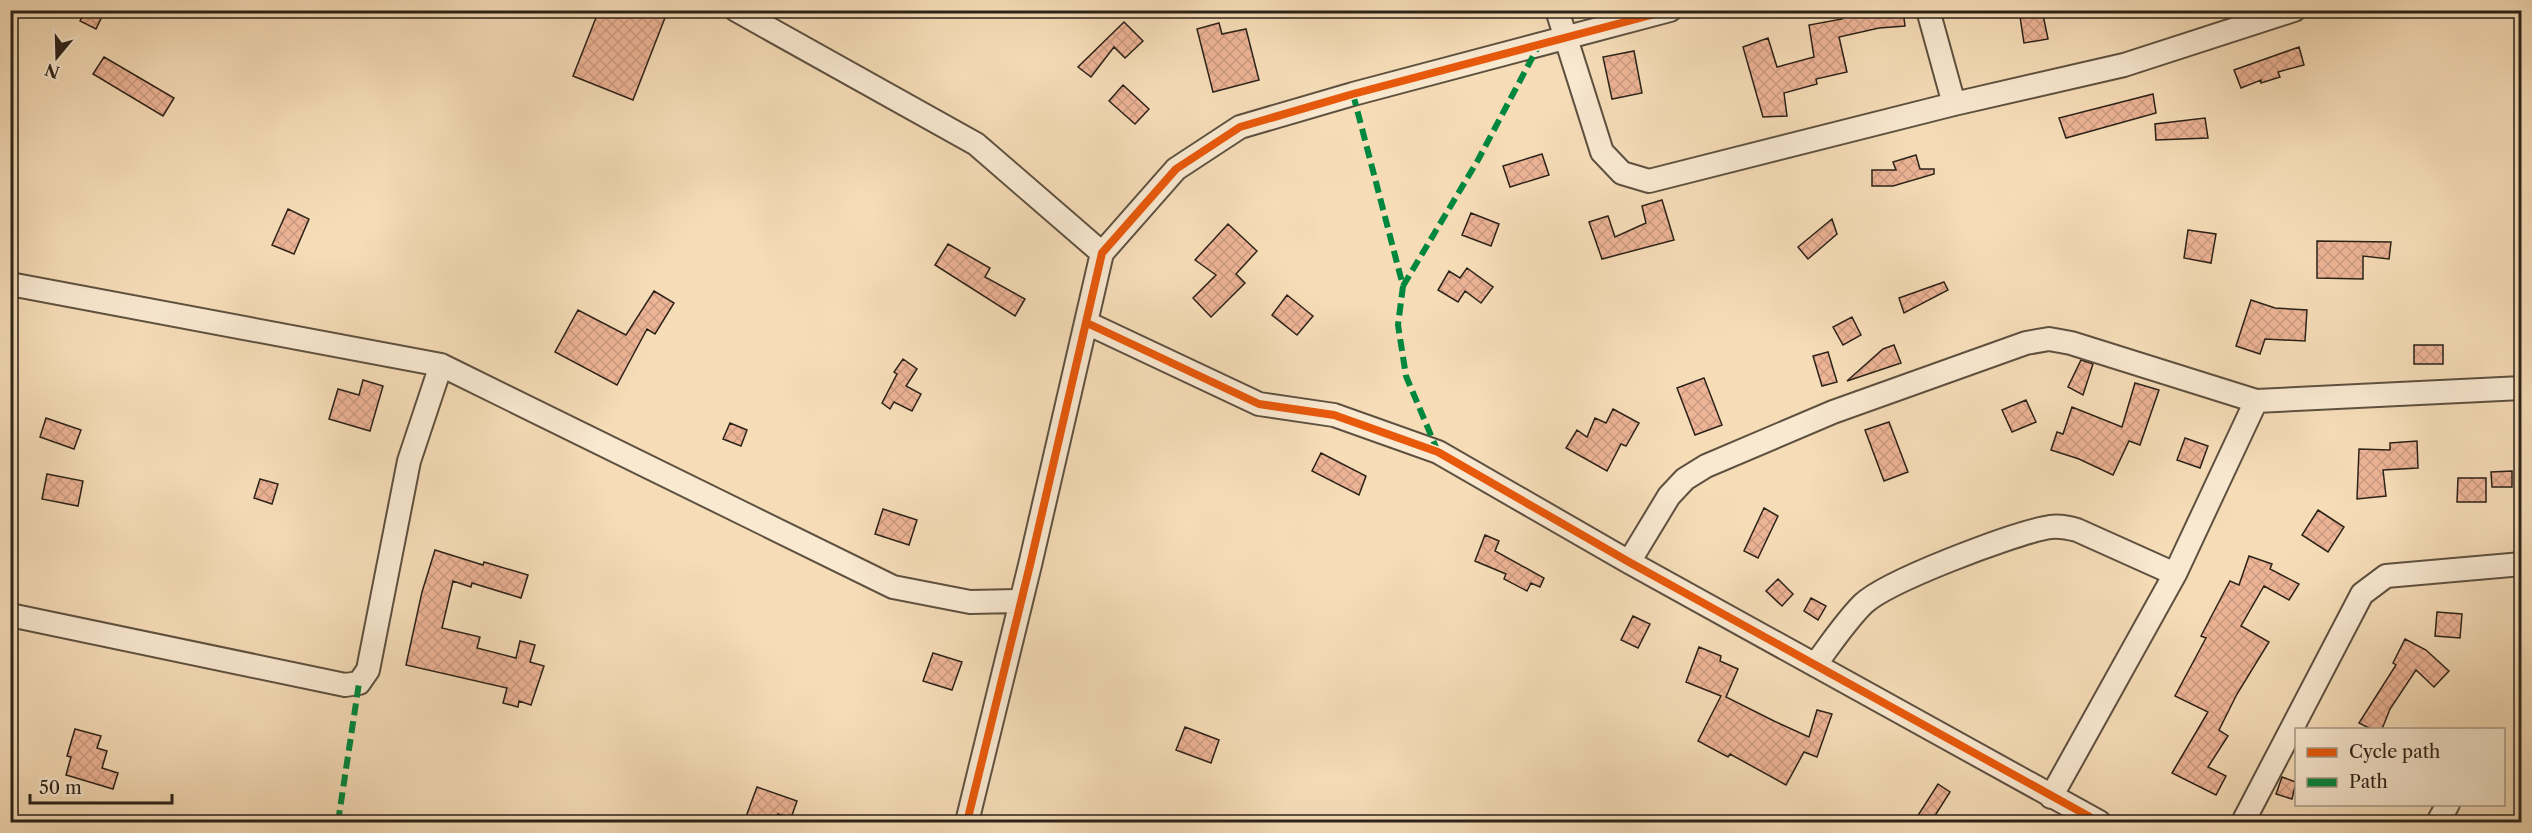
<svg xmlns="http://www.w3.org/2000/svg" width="2532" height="833" viewBox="0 0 2532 833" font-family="'Libre Caslon Text',serif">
<defs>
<pattern id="building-cross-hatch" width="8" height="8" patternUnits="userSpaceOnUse" patternTransform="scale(1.5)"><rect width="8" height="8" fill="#edb496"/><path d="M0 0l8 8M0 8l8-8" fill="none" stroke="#cb9a81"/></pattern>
</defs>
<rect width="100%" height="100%" fill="#f6ddb8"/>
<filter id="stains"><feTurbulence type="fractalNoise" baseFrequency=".00333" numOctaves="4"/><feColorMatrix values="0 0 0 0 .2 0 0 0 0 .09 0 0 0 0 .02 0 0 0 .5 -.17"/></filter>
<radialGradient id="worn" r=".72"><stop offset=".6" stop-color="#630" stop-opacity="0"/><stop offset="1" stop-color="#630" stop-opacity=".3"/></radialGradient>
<path fill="url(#building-cross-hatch)" stroke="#2b2218" stroke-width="1.5" d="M85,10H105L96,29L80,21Z
M599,10H668L633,100L573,76Z
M1840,10H1903L1905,26L1879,28L1839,37L1847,72L1816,79L1817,84L1784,93L1787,116L1763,117L1743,47L1768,38L1777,67L1814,57L1809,25L1842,19Z
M2019,10H2042L2048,39L2024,43Z
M1124,22L1143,41L1125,58L1114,47L1091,77L1078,67Z
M1219,23L1222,34L1246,29L1259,80L1213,92L1197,29Z
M2299,47L2304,65L2278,72L2280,77L2261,83V80L2241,88L2234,70Z
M1634,51L1642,93L1612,99L1603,57Z
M104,57L174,98L163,116L93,74Z
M1123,85L1149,109L1135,124L1109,101Z
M2153,94L2156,113L2066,138L2059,118Z
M2205,118L2208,138L2156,140L2155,124Z
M1542,154L1549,175L1510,187L1503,166Z
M1916,155L1920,169H1934V174L1893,186H1872V170H1896L1893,162Z
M1662,200L1674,240L1602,259L1589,222L1608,216L1615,237L1646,223L1642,206Z
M288,209L309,219L294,254L272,245Z
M1471,213L1499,224L1491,246L1462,235Z
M1832,219L1837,234L1808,259L1798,247Z
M1228,224L1257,251L1236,274L1245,283L1211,317L1193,298L1216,275L1195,260Z
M2188,230L2216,234L2211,263L2184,258Z
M2317,241L2391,242L2389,259L2363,256V279L2317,278Z
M948,244L990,268L985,277L1025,299L1015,316L935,265Z
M1467,268L1493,287L1481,303L1465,291L1458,302L1438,290L1449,271L1460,278Z
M1944,282L1948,290L1904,313L1899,298Z
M654,291L674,303L655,334L647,329L617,385L555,352L578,310L626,335Z
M1287,295L1313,316L1297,335L1272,315Z
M2251,300L2275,308L2307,310L2305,341L2265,339L2260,354L2236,346Z
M1852,317L1861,335L1843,345L1833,327Z
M1894,345L1901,363L1847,381L1883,349Z
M2414,345H2443V364H2414Z
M1828,352L1837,382L1822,386L1813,356Z
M903,359L917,369L906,386L921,394L912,411L894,402L890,409L882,403L897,374L894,372Z
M2081,360L2093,364L2083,395L2068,387Z
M1704,378L1722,425L1695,435L1677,388Z
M363,380L383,386L370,431L329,419L338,389L359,395Z
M2135,383L2159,390L2140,445L2129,441L2113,475L2079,459L2051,450L2057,432L2063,434L2072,407L2122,427Z
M2026,400L2036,422L2012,432L2002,410Z
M1613,409L1639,423L1626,446L1621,444L1607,471L1566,448L1577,430L1587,437L1595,418L1606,423Z
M46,418L81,430L74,449L40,437Z
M1889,422L1908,472L1884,481L1865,430Z
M730,423L747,430L741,446L723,439Z
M2185,438L2208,446L2200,468L2177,460Z
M2417,441L2418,468L2383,470L2386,496L2357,499L2359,449L2390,450V443Z
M1321,453L1366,476L1359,495L1312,471Z
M2512,471V487H2492L2491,472Z
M47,474L83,481L78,506L42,499Z
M2458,478H2486V502H2457Z
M260,479L278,484L272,504L254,498Z
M1764,508L1778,516L1758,558L1744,551Z
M883,509L917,520L909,545L875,534Z
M2318,510L2344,527L2328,552L2302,535Z
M1485,535L1499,541L1495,551L1544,578L1540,587L1531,583L1527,591L1504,579L1506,574L1475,561Z
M435,550L483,565L484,562L528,575L521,598L472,583L471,587L453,581L442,628L480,637L477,648L516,658L520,641L535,645L530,662L544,666L531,705L519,701L518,707L503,703L507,688L406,665L422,592Z
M2249,556L2272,564L2270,569L2299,584L2289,600L2264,586L2241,626L2269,642L2237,694L2219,730L2228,736L2208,767L2226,776L2216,795L2172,773L2208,712L2175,696L2206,638L2201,636L2230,581L2239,585Z
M1778,579L1793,594L1782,606L1766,591Z
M1811,598L1826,606L1818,620L1804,611Z
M2437,612L2462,614L2460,638L2435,636Z
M1633,616L1650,624L1638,648L1621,640Z
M2405,639L2426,650L2449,671L2434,687L2416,670L2390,709L2382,729H2371L2359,723L2396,665L2393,663Z
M1699,647L1721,656L1720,661L1738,669L1726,697L1774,721L1809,737L1817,710L1832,714L1817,757L1804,752L1786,785L1730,754L1728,757L1698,741L1721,696L1686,682Z
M933,653L962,662L952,690L923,681Z
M1185,727L1219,740L1211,763L1176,750Z
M75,729L101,736L97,748L107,751L102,768L118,773L113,789L66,775L71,757L67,756Z
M2282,777L2296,782L2292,799L2276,794Z
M1938,784L1950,792L1931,822H1925L1917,817Z
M757,787L797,801L791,818L778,814L775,822H744Z"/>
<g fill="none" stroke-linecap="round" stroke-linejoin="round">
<defs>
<path id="street" d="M736,10L976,144L1102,253
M1557,10L1602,152L1622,173L1649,181L1954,104L2124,65L2294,10
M1928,10L1954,104
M10,284L441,365L893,587L970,602L1020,601
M1087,323L1259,404L1334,415L1438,452L1629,562L2099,822
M1629,562L1669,496L1685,479L1706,466L1833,412L2026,343L2049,339L2071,343L2256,401
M10,615L345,685L359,683L368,670L409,461L441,365
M1815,665C1830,645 1845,622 1863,604C1887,581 2010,535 2045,528C2056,525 2066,527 2077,530L2175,574
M2051,797L2175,574L2256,401L2522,388
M967,822L1030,565L1102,253L1176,169L1240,127L1353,94L1670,10
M2243,822L2362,594L2386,576L2522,564
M2438,822L2448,804"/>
</defs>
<use href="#street" stroke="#5e5140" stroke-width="26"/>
<use href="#street" stroke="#f9e9d1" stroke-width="22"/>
<path stroke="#00873e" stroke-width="6" stroke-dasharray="12 6" stroke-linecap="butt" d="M1353,94L1403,286L1398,325L1406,376L1438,452
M1403,286L1478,160L1540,43
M338,822L359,683"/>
<defs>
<path id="cycleway" d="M1087,323L1259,404L1334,415L1438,452L1629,562L2099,822
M967,822L1030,565L1102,253L1176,169L1240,127L1353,94L1670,10"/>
</defs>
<use href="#cycleway" stroke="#f9e9d1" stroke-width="11"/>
<use href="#cycleway" stroke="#e8590c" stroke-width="8"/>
</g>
<rect width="2532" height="833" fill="none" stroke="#f6ddb8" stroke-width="36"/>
<rect x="12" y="12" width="2508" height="809" fill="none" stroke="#2b2218" stroke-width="3"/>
<rect x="18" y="18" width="2496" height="797" fill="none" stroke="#2b2218" stroke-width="1.5"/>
<rect x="2295" y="728" width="210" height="78" fill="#f9e9d1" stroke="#a79987" stroke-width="1.5"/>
<rect x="2307" y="748" width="30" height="9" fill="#e8590c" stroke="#a79987" stroke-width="1.5"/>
<text x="2349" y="758" font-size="18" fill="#2b2218">Cycle path</text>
<rect x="2307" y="778" width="30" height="9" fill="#00873e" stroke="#a79987" stroke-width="1.5"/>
<text x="2349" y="788" font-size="18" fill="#2b2218">Path</text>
<g transform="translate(57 57) rotate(199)" stroke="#f9e9d1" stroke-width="4.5" paint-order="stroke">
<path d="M0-4.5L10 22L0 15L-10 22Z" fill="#2b2218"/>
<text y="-9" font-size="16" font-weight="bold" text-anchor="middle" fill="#2b2218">N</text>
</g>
<path d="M30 794v9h142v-9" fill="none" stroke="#2b2218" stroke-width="3"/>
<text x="39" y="794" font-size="18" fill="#2b2218" stroke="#f9e9d1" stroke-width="4.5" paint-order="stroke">50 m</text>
<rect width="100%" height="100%" filter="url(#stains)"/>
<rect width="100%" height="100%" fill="url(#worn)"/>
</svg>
